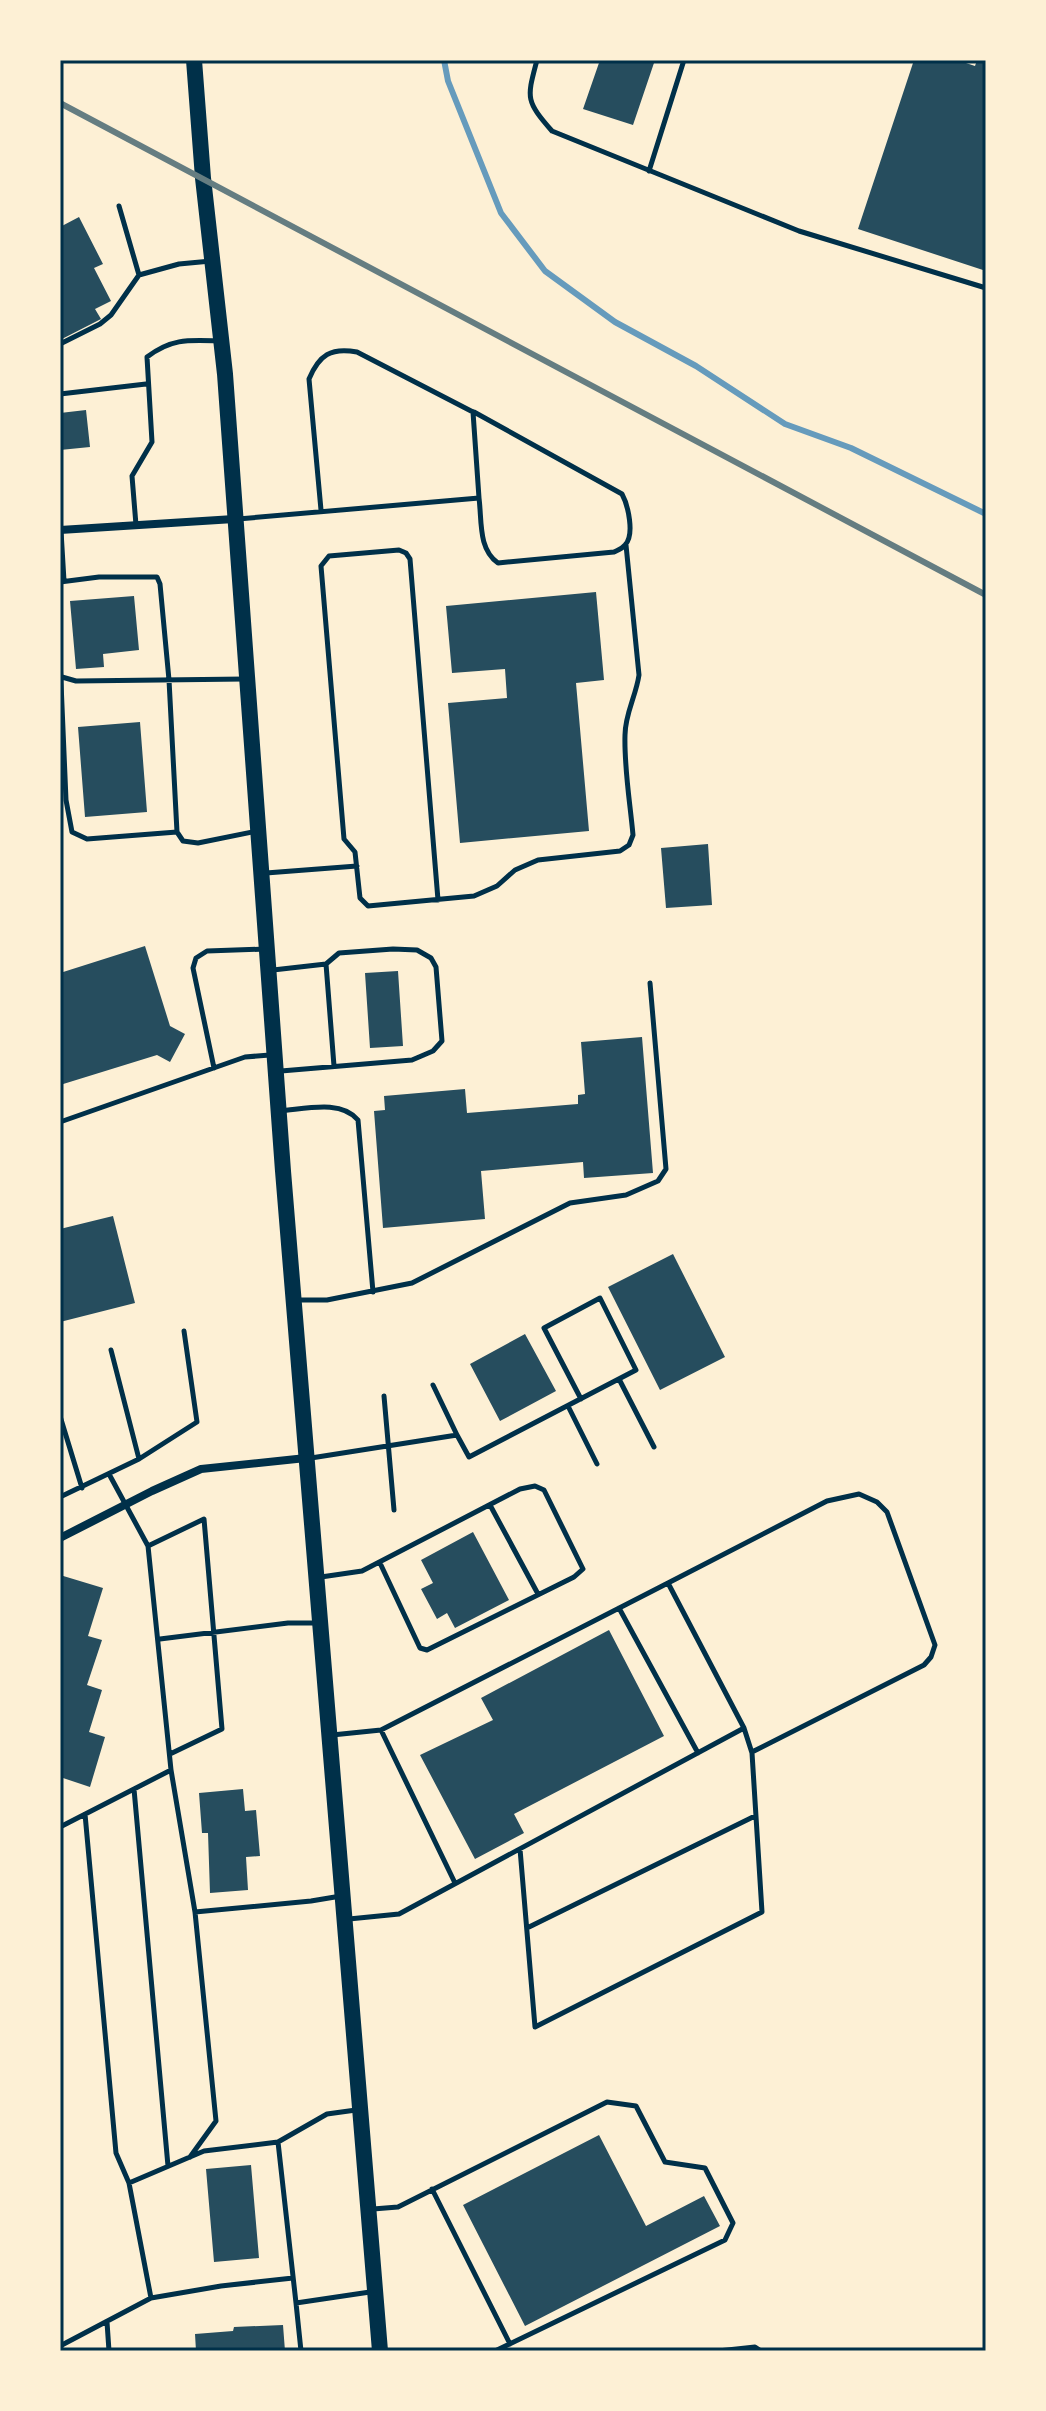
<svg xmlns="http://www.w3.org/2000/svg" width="1046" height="2411" viewBox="0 0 1046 2411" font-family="Poppins,sans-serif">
<rect width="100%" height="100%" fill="#fdf0d5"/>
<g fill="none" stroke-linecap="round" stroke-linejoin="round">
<path stroke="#669bbc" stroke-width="6" d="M444,60L448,81L501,213L545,271L615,322L696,366L785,424L851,448L986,514"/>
</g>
<path fill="#264d5e" d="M600,60H655L633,125L583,109Z
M914,60H957L975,66L977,60H986V271L858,229Z
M79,217L103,264L94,268L111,301L95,309L101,319L60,340V227Z
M86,410L90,447L60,450V413Z
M596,592L604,680L576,683L589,831L460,843L448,703L507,698L505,669L452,673L446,606Z
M134,596L139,650L103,654L104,667L76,669L70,601Z
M140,722L147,812L85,817L78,727Z
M708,844L712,905L666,908L661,848Z
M145,946L170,1026L185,1034L170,1062L157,1055L60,1085V973Z
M398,971L403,1046L370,1048L365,973Z
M642,1037L653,1173L584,1178L583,1162L481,1171L485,1219L383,1228L374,1111L385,1110L384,1096L465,1089L467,1113L578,1104V1095L585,1094L581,1042Z
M113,1216L135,1303L60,1322V1229Z
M673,1254L725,1357L660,1390L608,1287Z
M525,1334L556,1391L500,1421L470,1364Z
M473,1532L509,1600L455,1628L447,1613L437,1619L421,1589L433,1583L421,1560Z
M60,1575L103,1588L88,1636L102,1640L87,1685L102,1690L89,1732L105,1737L90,1787L60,1777Z
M609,1630L664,1736L514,1814L524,1833L475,1859L420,1755L493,1720L481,1698Z
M243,1789L245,1811L256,1810L260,1856L246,1857L248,1890L210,1893L208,1833H202L199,1793Z
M599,2135L646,2226L704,2196L720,2226L525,2326L463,2205Z
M251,2165L259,2258L214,2262L206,2169Z
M283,2325L285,2351H196L195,2334L233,2331L234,2327Z"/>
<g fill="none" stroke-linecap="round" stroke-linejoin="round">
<path stroke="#003049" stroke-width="5" d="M537,60C527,98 525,100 552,131L799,231L986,288
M649,171L684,60
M119,206L139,275L179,264L211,261
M60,344L100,324L111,315L139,275
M60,394L146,384
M474,412L622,494C628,505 635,535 625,545C622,549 618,550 614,552L498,563C478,549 482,521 479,498
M238,519L479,498L473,412L357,352C331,347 319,355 309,379L321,510
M136,525L132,476L152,442L147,357C172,338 189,340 219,341
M61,531L64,581
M60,582L99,577H157L160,584L169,680L177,832L183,841L198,843L257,831
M60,659L66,800L72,832L87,839L177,832
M62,677L76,681L245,679
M266,873L357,866
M438,900L410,559L406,553L399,550L329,556L321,566L344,839L355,852L360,898L368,906L474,896L497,886L515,870L538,860L620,851L629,845L633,835C630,802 624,768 625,735C625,714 636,696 639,675L626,545
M326,964L334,1066
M273,970L326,964L339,953L393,949L417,950L431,958L436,967L442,1041L433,1051L412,1060L281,1071
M214,1068L193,968L196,958L207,951L265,949
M280,1111C305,1109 341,1099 358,1120L373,1292
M60,1122L245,1057L270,1055
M295,1300H327L412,1283L570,1203L626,1195L658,1181L666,1169L650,983
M619,1379L654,1447
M433,1385L457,1435
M384,1396L394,1510
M568,1406L597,1464
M60,1416L82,1488
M311,1458L457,1435L469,1457L636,1370L600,1298L544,1328L581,1399
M139,1459L197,1422L184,1331
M60,1497L139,1459L111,1350
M490,1505L538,1594
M148,1546L204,1519L222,1729L170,1754
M321,1577L362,1571L520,1489L535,1486L544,1490L583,1569L574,1577L427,1650L420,1648L380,1563
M668,1583L827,1501L859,1494L877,1502L887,1512L935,1645L931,1657L924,1665L752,1752
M619,1608L698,1753
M160,1639L288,1623H319
M381,1730L455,1883
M332,1735L381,1730L668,1583L744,1728L399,1914L349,1919
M171,1770L195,1912L216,2121L190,2157
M134,1789L168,2166
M60,1827L171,1770L148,1546L109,1474
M520,1849L535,2027L762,1912L752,1753L744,1728
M195,1912L311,1901L341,1896
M527,1928L755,1816
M129,2183L204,2151L278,2142
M432,2189L510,2344
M373,2209L398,2207L607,2102L636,2106L665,2162L705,2168L733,2223L725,2240L495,2351
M151,2298L221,2286L293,2278
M296,2303L278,2142L327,2114L356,2110
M107,2322L109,2351
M60,2346L151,2298L129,2183L116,2153L85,1814
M301,2351L296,2303L370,2292
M718,2351L755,2347L761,2351"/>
<path stroke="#003049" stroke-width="8" d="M60,530L234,519
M60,1538L152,1491L201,1469L306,1458"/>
<path stroke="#003049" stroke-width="16" d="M194,60L203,178L225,374L283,1171L380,2351"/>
<path stroke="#657d81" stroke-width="6" d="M60,103L986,595"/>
</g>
<rect width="1046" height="2411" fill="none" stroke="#fdf0d5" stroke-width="124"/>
<rect x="62" y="62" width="922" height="2287" fill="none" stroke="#003049" stroke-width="3"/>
</svg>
